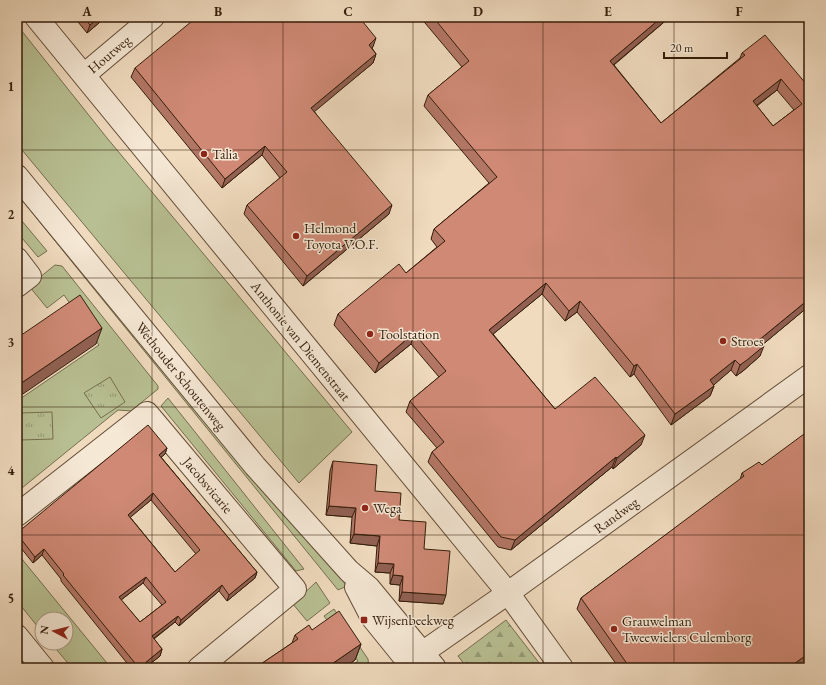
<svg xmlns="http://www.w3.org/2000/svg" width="826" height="685" viewBox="0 0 826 685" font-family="'EB Garamond',serif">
<defs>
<pattern id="forest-firs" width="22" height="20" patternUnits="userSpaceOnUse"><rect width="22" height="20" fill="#b8c093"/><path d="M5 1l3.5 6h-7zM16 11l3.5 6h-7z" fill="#969b76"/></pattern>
<pattern id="park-tufts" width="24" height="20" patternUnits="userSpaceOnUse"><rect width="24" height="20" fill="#b8c093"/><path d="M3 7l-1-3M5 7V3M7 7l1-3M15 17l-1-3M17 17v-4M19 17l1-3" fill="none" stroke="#969b76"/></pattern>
</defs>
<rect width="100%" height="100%" fill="#f0dbbf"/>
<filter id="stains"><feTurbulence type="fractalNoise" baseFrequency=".005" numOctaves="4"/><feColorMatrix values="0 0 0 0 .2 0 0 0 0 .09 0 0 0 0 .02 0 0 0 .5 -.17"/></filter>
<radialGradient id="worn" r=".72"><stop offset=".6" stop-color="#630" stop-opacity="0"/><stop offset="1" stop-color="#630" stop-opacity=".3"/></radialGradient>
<path fill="#b8c093" stroke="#766e4e" d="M17,25L107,138L352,432L299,483L17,144Z
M17,184L307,537L347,586L338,590L17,194Z
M17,215L47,251L38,257L17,232Z
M55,265L62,266L158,386V389L131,411L118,410L17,492V401L99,345L64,295L47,308L29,286Z
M168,398L304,569L296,571L161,406Z
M17,553L111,668H72L51,643H66V619H42V632L17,601Z
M316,582L330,603L307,621L293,604Z
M334,609L368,659L369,668H348L358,661L324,616Z"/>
<path fill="url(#forest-firs)" stroke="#766e4e" d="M506,620L543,668H467L458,656Z"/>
<path fill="url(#park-tufts)" stroke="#766e4e" d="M110,377L125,402L101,418L84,393Z
M52,412L53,439L20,440L19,413Z"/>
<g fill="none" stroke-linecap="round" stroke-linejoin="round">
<defs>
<path id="minor" d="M36,17L508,593L562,668
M84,75L153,17
M17,176L255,466L349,571L369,588L435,668
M17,259L30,276L17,286
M17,515L147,413L295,589L199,668
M356,587L371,616L413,668
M17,636L43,668
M404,668L422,653L508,593L809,376"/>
</defs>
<use href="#minor" stroke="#634c37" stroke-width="24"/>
<use href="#minor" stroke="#f5e8d5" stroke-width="22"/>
</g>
<path fill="#b27665" stroke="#341d0a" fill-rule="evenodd" d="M74,17H106L87,33Z
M420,17H670L614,65L661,123L740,58L742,53L807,85L809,306L762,345L760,356L743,371L736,376L731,370L713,385L714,386L710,396L671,425L634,374L630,377L577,312L565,321L542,294L493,334L555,409L641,445L613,469L612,467L511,550L498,547L428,462L432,452L437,448L406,412L410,401L439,377L411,344L375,373L334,325L338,314L406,273L437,247L431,239L434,229L489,183L424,106L428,95L462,67ZM777,90L794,110L773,126L757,106Z
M373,47L372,48L376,54L373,63L314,111L389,214L303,286L244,214L247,205L280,178L262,155L222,188L131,77L135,68Z
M809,441V668H806L804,665L799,668H619L577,609L581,598L740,480L742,473L762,465Z
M167,448L165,454L161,457L257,572L255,578L227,601L219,591L179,626L175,622L154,639L162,649L160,656L145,668H131L61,581V579L42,555L33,563L17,543V533ZM151,500L196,554L175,572L130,517ZM143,583L162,605L140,622L121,600Z
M333,461L375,491L424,549L443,604L399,601L400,585L390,584V573L375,572L377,546L350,543L352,517L326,515L330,471Z
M312,630L361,644L355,660L343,668H255L292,643L295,635Z"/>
<path fill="#916052" stroke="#341d0a" d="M99,17H106L87,33L90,25Z
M662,17H670L606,71L610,61Z
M376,38L373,47L365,54L369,45Z
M376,54L373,63L308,117L311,108Z
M781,79L777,90L749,111L753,101Z
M265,146L262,155L222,188L225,179Z
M392,205L389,214L303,286L307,276Z
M546,283L542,294L486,340L489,330Z
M809,299V306L755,351L759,340Z
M580,301L577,312L565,321L569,311Z
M102,328L96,344L17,398V386Z
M414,333L411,344L375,373L379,363Z
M764,346L760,356L743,371L736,376L740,365Z
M735,360L731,370L707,391L710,380Z
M637,364L634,374L630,377L634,366Z
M714,386L710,396L671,425L675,414Z
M645,435L641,445L613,469L617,458Z
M167,448L165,454L157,461L159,455Z
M616,457L612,467L511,550L515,540Z
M153,493L151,500L126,521L128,515Z
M329,506L356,508L352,517L326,515Z
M354,534L380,536L377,546L350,543Z
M44,549L42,555L33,563L35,557Z
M378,563L394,564L390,573L375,572Z
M257,572L255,578L227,601L229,595Z
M393,575L403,576L400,585L390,584Z
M146,577L143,583L117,603L119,597Z
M222,585L219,591L179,626L181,620Z
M402,592L446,595L443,604L399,601Z
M178,616L175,622L149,642L152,636Z
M361,644L355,660L343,668H326Z
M162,649L160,656L145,668H139Z
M808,654L804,665L799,668H788Z"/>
<path fill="#cf8975" stroke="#341d0a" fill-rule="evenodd" d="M84,17H99L90,25Z
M197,17H359L376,38L369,45L376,54L311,108L392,205L307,276L247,205L287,172L265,146L225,179L135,68Z
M433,17H662L610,61L661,123L745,55L742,53L765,35L807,85L809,84V299L759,340L764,346L747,360L740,365L735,360L710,380L714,386L675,414L637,364L634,366L580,301L569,311L546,283L489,330L555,409L595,377L645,435L617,458L616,457L515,540L501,537L432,452L444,442L410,401L446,371L414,333L379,363L338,314L399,264L406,273L445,241L434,229L497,177L428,95L469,61ZM781,79L802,104L773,126L753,101Z
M80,295L102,328L17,386V338Z
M148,425L167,448L159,455L257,572L229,595L222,585L181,620L178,616L152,636L162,649L139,668L63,575L64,574L44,549L35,557L17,534V533ZM153,493L200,550L175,572L128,515ZM146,577L166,602L140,622L119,597Z
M804,434L809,441V656L808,654L788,668H630L581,598L744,476L742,473L759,462L762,465Z
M333,461L377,465L375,491L401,493L399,520L426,522L424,549L450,551L446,595L402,592L403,576L393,575L394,564L378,563L380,536L354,534L356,508L329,506Z
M339,611L361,644L326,668H255L298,639L295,635L309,625L312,630Z"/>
<path fill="none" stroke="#341d0a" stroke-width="1" stroke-opacity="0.55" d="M152,17V668M283,17V668M413,17V668M543,17V668M674,17V668M17,150H809M17,278H809M17,407H809M17,535H809"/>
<g fill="#8f2418" stroke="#f5e8d5" stroke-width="1.5">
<circle cx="204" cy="154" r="4"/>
<circle cx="296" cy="236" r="4"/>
<circle cx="370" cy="334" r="4"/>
<circle cx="723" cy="341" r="4"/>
<circle cx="365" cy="508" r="4"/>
<rect x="360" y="616" width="8" height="8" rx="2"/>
<circle cx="614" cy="629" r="4"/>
</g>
<g text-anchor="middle" stroke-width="3" stroke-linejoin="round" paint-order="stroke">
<g font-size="14" fill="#341d0a" stroke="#f5e8d5">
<text transform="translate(109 54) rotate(-40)" y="5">Houtweg</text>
<text transform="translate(301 341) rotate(51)" y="5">Anthonie van Diemenstraat</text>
<text transform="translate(181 376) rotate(51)" y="5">Wethouder Schoutenweg</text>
<text transform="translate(208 485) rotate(50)" y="5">Jacobsvicarie</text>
<text transform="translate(616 515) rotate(-36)" y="5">Randweg</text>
</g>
<g font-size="14" fill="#341d0a" stroke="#f5e8d5" text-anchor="start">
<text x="212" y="159">Talia</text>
<text x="304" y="233">Helmond<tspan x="304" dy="16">Toyota V.O.F.</tspan></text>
<text x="378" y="339">Toolstation</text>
<text x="731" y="346">Stroes</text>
<text x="373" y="513">Wega</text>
<text x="372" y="625">Wijsenbeekweg</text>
<text x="622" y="626">Grauwelman<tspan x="622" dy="16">Tweewielers Culemborg</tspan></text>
</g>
</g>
<rect width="826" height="685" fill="none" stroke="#f0dbbf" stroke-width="44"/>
<g transform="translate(54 631) rotate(277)"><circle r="19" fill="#f5e8d5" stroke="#a89784"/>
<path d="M0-3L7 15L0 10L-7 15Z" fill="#8f2418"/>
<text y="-6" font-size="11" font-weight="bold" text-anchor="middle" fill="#341d0a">N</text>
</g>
<path d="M664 52v6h63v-6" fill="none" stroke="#341d0a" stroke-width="2"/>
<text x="670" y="52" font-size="12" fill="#341d0a" stroke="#f5e8d5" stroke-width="3" paint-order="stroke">20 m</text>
<rect x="22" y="22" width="782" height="641" fill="none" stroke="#341d0a" stroke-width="1.5"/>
<g font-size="13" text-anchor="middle" font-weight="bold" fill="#341d0a">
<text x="87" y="16">A</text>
<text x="218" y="16">B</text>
<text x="348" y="16">C</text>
<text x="478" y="16">D</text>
<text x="608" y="16">E</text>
<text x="739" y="16">F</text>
<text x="11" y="91">1</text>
<text x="11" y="219">2</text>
<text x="11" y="347">3</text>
<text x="11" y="475">4</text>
<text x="11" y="603">5</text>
</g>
<rect width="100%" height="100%" filter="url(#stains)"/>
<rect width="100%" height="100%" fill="url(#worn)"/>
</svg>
